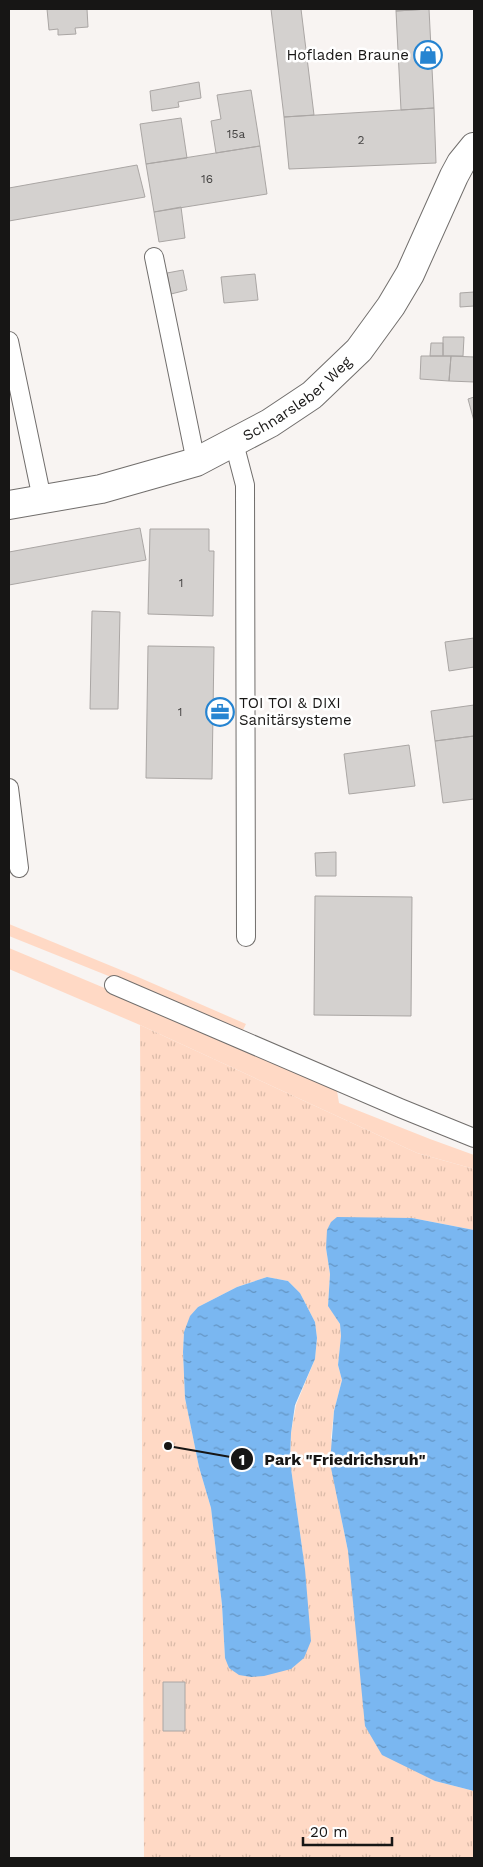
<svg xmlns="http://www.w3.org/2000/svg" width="483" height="1867" viewBox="0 0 483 1867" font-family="'Work Sans',sans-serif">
<defs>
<pattern id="park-tufts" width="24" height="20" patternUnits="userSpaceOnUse" patternTransform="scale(1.25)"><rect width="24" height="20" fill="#ffd9c5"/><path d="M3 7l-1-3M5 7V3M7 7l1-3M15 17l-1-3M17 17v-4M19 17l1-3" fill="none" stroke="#dabaa8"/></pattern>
<pattern id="water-ripples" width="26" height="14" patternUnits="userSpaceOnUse" patternTransform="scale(1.25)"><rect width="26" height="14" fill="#7ab7f1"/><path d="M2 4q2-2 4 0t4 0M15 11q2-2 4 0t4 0" fill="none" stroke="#6394c2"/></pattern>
</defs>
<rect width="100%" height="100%" fill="#f8f4f2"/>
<path fill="#ffd9c5" d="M9,924L138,977L246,1024L243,1030L9,936Z
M9,948L336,1085L339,1103L430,1139L474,1155V1169L417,1153L140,1025L9,969Z"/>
<path fill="url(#park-tufts)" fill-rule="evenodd" d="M140,1025L417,1153L474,1169V1230L412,1218L326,1248L330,1274L328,1305L340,1324L341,1336L338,1365L342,1380L334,1411L331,1437L339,1507L348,1551L435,1781L474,1791V1858H144ZM267,1277L288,1281L300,1293L315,1322L317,1338L315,1359L296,1405L291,1433L290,1461L305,1569L225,1658L222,1605L211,1508L199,1467L185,1398L183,1352L184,1332L198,1307L237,1287Z"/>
<path fill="url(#water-ripples)" d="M337,1217L412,1218L474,1230V1791L435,1781L382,1755L365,1726L348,1551L330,1463L334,1411L342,1380L338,1365L341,1336L340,1324L328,1306L330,1274L326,1248L327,1230L331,1222Z
M267,1277L288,1281L300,1293L315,1322L317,1338L315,1359L295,1405L291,1433L290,1461L305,1569L311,1641L304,1658L291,1669L264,1676L251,1677L239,1675L229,1668L225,1658L222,1605L211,1508L199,1467L185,1398L183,1352L184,1332L190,1316L198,1307L237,1287Z"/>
<path fill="#d4d1cf" stroke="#aaa6a4" d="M47,9H87L88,27L75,28L76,34L58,35V29L49,30Z
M271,9H301L314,115L284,117Z
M396,9H429L396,11Z
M429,9L434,108L401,110L396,11Z
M199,82L201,98L178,102L179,107L152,111L150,91Z
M251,90L260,146L216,153L211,121L221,119L217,95Z
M434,108L436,163L289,169L284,117Z
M181,118L187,158L146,164L140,124Z
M260,146L267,194L154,212L146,164Z
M137,165L145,197L9,221V188Z
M181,207L185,238L159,242L154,212Z
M183,270L187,290L171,294L167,273Z
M255,274L258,300L224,303L221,277Z
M474,292V306L460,307V293Z
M443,337H464L463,356H443Z
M431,343H443V356H430Z
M421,356H451L449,381L420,379Z
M451,356L474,357V382L449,381Z
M474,397V421L468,399Z
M140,528L146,560L9,585V552Z
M150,529H209V551H214L213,616L148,614Z
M92,611L120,612L118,709H90Z
M474,638V667L449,671L445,642Z
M148,646L214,647L212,779L146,778Z
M474,705V736L435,741L431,711Z
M474,736V799L443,803L435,741Z
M409,745L415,786L349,794L344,754Z
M336,852V876H316L315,853Z
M315,896L412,897L411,1016L314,1015Z
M163,1682H185V1731H163Z"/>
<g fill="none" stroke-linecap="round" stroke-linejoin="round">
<defs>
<path id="service" d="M154,257L196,462
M9,341L42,499
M234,443L245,485L246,937
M9,788L19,868
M114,985L400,1108L474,1138"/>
<g id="minor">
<path id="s1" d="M9,505L101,489L196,462L270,423L312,395L359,350L391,306L410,274L454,176L461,163L474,147"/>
</g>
</defs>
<use href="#service" stroke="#716e6c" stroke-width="20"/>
<use href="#minor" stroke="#716e6c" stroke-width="30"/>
<use href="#service" stroke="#fff" stroke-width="18"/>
<use href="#minor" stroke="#fff" stroke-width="28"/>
</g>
<defs>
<symbol id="shop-ring" viewBox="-11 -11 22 22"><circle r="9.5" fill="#fff" stroke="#2684d1" stroke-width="1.5"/><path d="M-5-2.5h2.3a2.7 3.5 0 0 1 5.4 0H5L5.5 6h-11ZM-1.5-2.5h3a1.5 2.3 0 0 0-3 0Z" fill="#2684d1"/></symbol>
<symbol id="office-ring" viewBox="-11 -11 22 22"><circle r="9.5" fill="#fff" stroke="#2684d1" stroke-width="1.5"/><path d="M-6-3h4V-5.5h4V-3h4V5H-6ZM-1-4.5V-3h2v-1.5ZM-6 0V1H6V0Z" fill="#2684d1"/></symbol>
</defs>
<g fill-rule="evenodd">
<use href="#shop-ring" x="412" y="39" width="32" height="32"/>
<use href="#office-ring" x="204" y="696" width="32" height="32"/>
</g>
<g text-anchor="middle" stroke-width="5" stroke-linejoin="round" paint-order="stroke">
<g font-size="12" fill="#464544">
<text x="236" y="138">15a</text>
<text x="361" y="144">2</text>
<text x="207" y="183">16</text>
<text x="181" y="587">1</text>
<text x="180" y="716">1</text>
</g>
<g font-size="15" fill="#171615" stroke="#fff" text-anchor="end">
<text x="409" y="60">Hofladen Braune</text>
<text x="239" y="708" text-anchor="start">TOI TOI &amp; DIXI<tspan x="239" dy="17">Sanitärsysteme</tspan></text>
</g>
<g font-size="15" fill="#171615" stroke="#fff">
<text dy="5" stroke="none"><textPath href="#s1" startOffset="312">Schnarsleber Weg</textPath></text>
</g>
</g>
<path fill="none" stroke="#171615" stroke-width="2" d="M168 1446L242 1459"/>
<g fill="#171615" stroke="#fff" stroke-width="2">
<circle cx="168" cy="1446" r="5"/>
<circle cx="242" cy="1459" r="12"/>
</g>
<g font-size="15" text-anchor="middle" font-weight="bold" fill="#fff">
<text x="242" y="1465">1</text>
</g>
<g font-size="16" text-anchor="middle" font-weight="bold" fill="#171615" stroke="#fff" stroke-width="5" stroke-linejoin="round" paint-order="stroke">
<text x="345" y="1465">Park "Friedrichsruh"</text>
</g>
<rect width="483" height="1867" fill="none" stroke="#171615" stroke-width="20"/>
<path d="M303 1837v8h89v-8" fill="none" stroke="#171615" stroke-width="2.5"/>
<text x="310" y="1837" font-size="15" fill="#171615" stroke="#ffffff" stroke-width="4" paint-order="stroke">20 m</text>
</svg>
